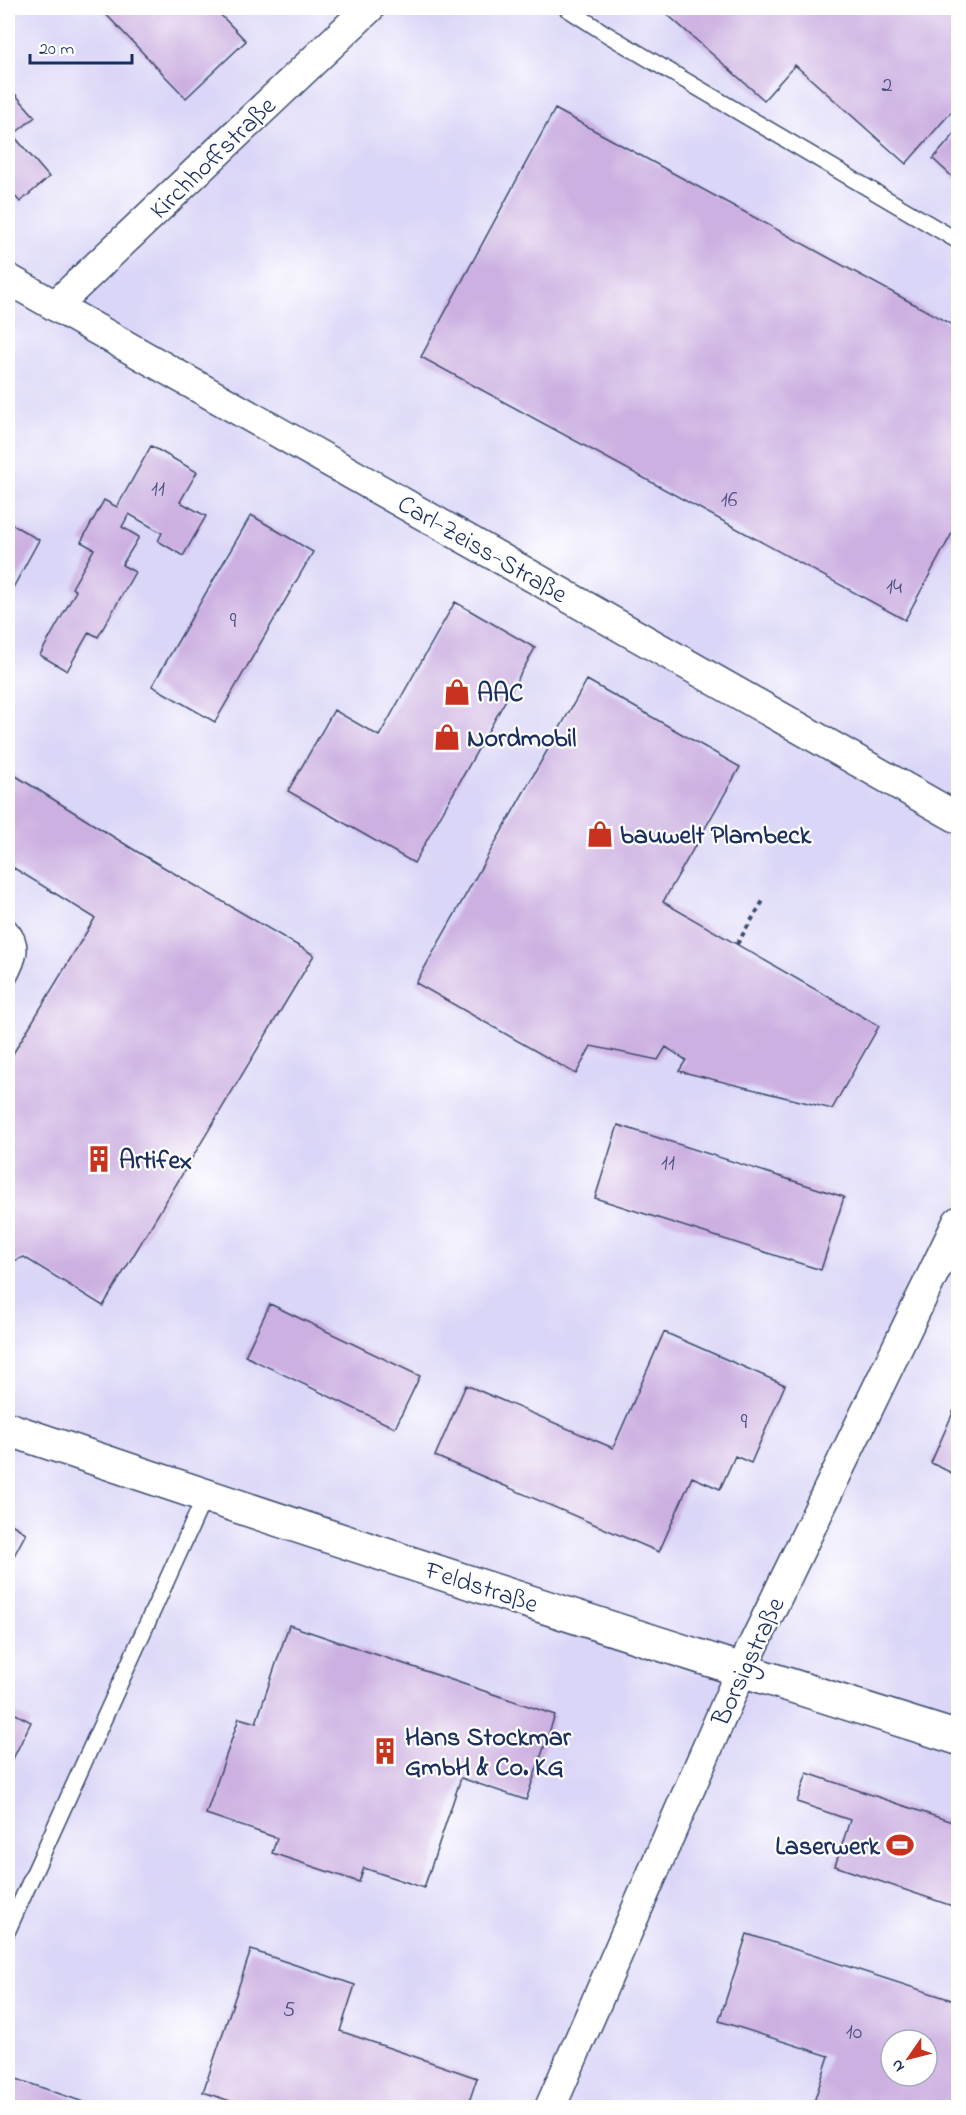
<svg xmlns="http://www.w3.org/2000/svg" width="966" height="2115" viewBox="0 0 966 2115" font-family="'Indie Flower',sans-serif">
<rect width="100%" height="100%" fill="#fff"/>
<filter id="ink" filterUnits="userSpaceOnUse"><feTurbulence type="fractalNoise" baseFrequency=".0167" numOctaves="2"/><feDisplacementMap in="SourceGraphic" scale="12" xChannelSelector="R" yChannelSelector="G"/><feConvolveMatrix kernelMatrix="1 2 1 2 8 2 1 2 1" color-interpolation-filters="sRGB"/></filter>
<filter id="wash" filterUnits="userSpaceOnUse"><feTurbulence type="fractalNoise" baseFrequency=".008" numOctaves="4" result="noise"/><feDisplacementMap in="SourceGraphic" scale="24" xChannelSelector="R" yChannelSelector="G"/><feGaussianBlur stdDeviation="1.35" result="paint"/><feColorMatrix in="noise" values="0 0 0 0 0 0 0 0 0 0 0 0 0 0 0 0 0 1.4 0 .05"/><feComposite in="paint" operator="in"/></filter>
<g filter="url(#wash)">
<rect width="100%" height="100%" fill="#ebdeba"/>
<path fill="#dad6f7" fill-rule="evenodd" d="M8,8H958V2107L8,2108ZM891,2040H927V2076H891Z"/>
<g id="blocks">
<path fill="#ccb0e1" fill-rule="evenodd" d="M100,8H214L246,41L186,98Z
M660,8H958V104L906,164L795,65L764,100Z
M8,86L35,117L13,135L49,177L20,202L8,188Z
M555,109L958,328V522L905,620L421,357Z
M958,130V182L933,159Z
M151,446L197,472L180,502L206,516L183,556L158,541L162,533L129,514L122,527L139,537L122,565L135,572L98,637L89,632L67,671L40,655L76,591L72,588L94,549L81,542L104,500L117,507Z
M251,515L313,552L215,722L152,686Z
M8,522L39,540L8,597Z
M455,602L535,648L414,863L288,791L334,710L379,736Z
M587,680L740,767L663,902L879,1026L832,1109L679,1071L686,1060L666,1047L658,1060L591,1046L576,1074L416,983Z
M8,771L136,851L314,955L103,1306L24,1257L8,1263V1062L95,918L14,868L8,879Z
M618,1125L844,1197L821,1270L595,1198Z
M270,1304L420,1376L395,1428L245,1356Z
M664,1332L785,1385L751,1463L735,1456L720,1489L692,1477L659,1552L435,1456L466,1385L613,1448Z
M958,1401V1476L931,1463Z
M8,1522L26,1533L8,1567Z
M289,1625L555,1715L526,1800L461,1778L424,1888L364,1868L359,1882L272,1853L277,1838L206,1814L239,1718L256,1723Z
M8,1710L31,1722L8,1769Z
M807,1773L958,1824V1908L835,1866L850,1820L797,1802Z
M747,1934L958,2002V2108H812L829,2056L719,2021ZM891,2040H927V2076H891Z
M251,1950L355,1985L340,2031L477,2078L467,2108H251L203,2092Z
M11,2077L98,2107V2108H8V2088Z"/>
</g>
</g>
<g filter="url(#ink)">
<use href="#blocks" fill-opacity="0" stroke="#3a496c" stroke-width="1.5"/>
<g fill="none" stroke-linecap="round" stroke-linejoin="round">
<defs>
<path id="lane" d="M566,8L608,35L958,241
M8,926C26,944 19,960 8,980
M8,1930L205,1496"/>
<path id="street" d="M8,279L958,818
M55,306L369,8
M550,2108L741,1671L958,1222"/>
<path id="secondary" d="M8,1429C323,1536 640,1639 958,1738"/>
</defs>
<use href="#lane" stroke="#3a496c" stroke-width="18"/>
<use href="#street" stroke="#3a496c" stroke-width="33"/>
<use href="#secondary" stroke="#3a496c" stroke-width="36"/>
<path stroke="#3a496c" stroke-width="4" stroke-dasharray="4.5 4.5" stroke-linecap="butt" d="M737,944L763,901"/>
<use href="#lane" stroke="#fff" stroke-width="15"/>
<use href="#street" stroke="#fff" stroke-width="30"/>
<use href="#secondary" stroke="#fff" stroke-width="33"/>
</g>
</g>
<defs>
<symbol id="shop-bare" viewBox="-9 -9 18 18"><path d="M-5-2.5h2.3a2.7 3.5 0 0 1 5.4 0H5L5.5 6h-11ZM-1.5-2.5h3a1.5 2.3 0 0 0-3 0Z" fill="#c8321e" stroke="#fff" stroke-width="2.5" paint-order="stroke"/></symbol>
<symbol id="building-bare" viewBox="-9 -9 18 18"><path d="M-4-6H4V6H1V3H-1V6H-4ZM-2.5-4.3h1.7v1.8h-1.7ZM.8-4.3h1.7v1.8H.8ZM-2.5-1h1.7V.8h-1.7ZM.8-1h1.7V.8H.8Z" fill="#c8321e" stroke="#fff" stroke-width="2.5" paint-order="stroke"/></symbol>
<symbol id="stadium-bare" viewBox="-9 -9 18 18"><path d="M0-5a6.5 5 0 1 0 0 10a6.5 5 0 1 0 0-10ZM-3.5-1.8h7v3.6h-7Z" fill="#c8321e" stroke="#fff" stroke-width="2.5" paint-order="stroke"/></symbol>
</defs>
<g fill-rule="evenodd">
<use href="#shop-bare" x="438" y="673" width="38" height="38"/>
<use href="#shop-bare" x="428" y="718" width="38" height="38"/>
<use href="#shop-bare" x="581" y="815" width="38" height="38"/>
<use href="#building-bare" x="80" y="1140" width="38" height="38"/>
<use href="#building-bare" x="366" y="1732" width="38" height="38"/>
<use href="#stadium-bare" x="881" y="1826" width="38" height="38"/>
</g>
<g text-anchor="middle" stroke-width="4.5" stroke-linejoin="round" paint-order="stroke">
<g font-size="22" fill="#474f7f">
<text x="887" y="91">2</text>
<text x="158" y="495">11</text>
<text x="729" y="506">16</text>
<text x="894" y="593">14</text>
<text x="233" y="627">9</text>
<text x="668" y="1169">11</text>
<text x="744" y="1428">9</text>
<text x="289" y="2016">5</text>
<text x="854" y="2038">10</text>
</g>
<g font-size="26" fill="#1b2f5e" stroke="#fff">
<text transform="translate(212 157) rotate(-44)" y="9">Kirchhoffstraße</text>
<text transform="translate(483 548) rotate(30)" y="9">Carl-Zeiss-Straße</text>
<text transform="translate(482 1586) rotate(18)" y="9">Feldstraße</text>
<text transform="translate(747 1661) rotate(-65)" y="9">Borsigstraße</text>
</g>
<g font-size="26" font-weight="bold" fill="#1b2f5e" stroke="#fff" text-anchor="start">
<text x="477" y="701">AAC</text>
<text x="467" y="746">Nordmobil</text>
<text x="620" y="843">bauwelt Plambeck</text>
<text x="119" y="1168">Artifex</text>
<text x="405" y="1745">Hans Stockmar<tspan x="405" dy="30">GmbH &amp; Co. KG</tspan></text>
<text x="880" y="1854" text-anchor="end">Laserwerk</text>
</g>
</g>
<rect width="966" height="2115" fill="none" stroke="#fff" stroke-width="30"/>
<g transform="translate(909 2058) rotate(235)"><circle r="28" fill="#ffffff" stroke="#a4acbf" stroke-width="1.5"/>
<path d="M0-4.5L10 22L0 15L-10 22Z" fill="#c8321e"/>
<text y="-9" font-size="16" font-weight="bold" text-anchor="middle" fill="#1b2f5e">N</text>
</g>
<path d="M30 54v9h102v-9" fill="none" stroke="#1b2f5e" stroke-width="3"/>
<text x="39" y="54" font-size="18" fill="#1b2f5e" stroke="#ffffff" stroke-width="4.5" paint-order="stroke">20 m</text>
</svg>
